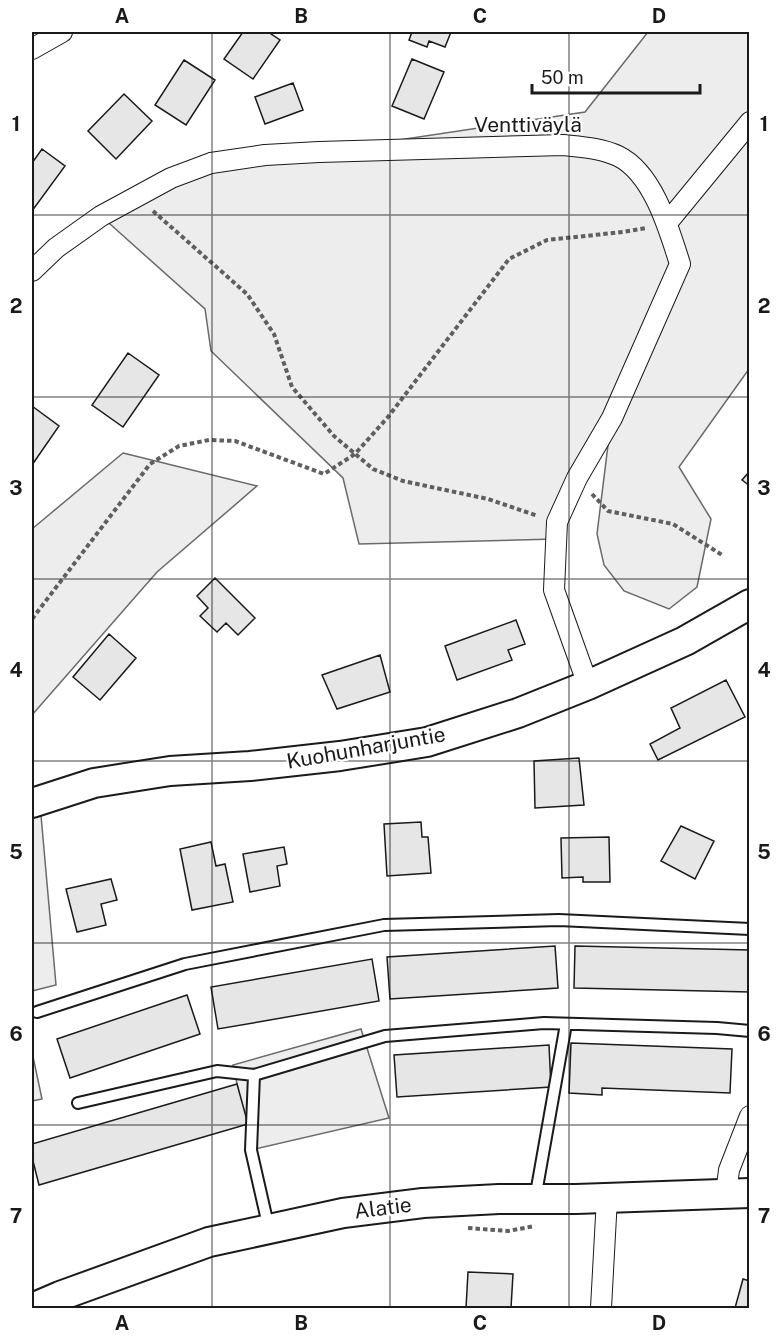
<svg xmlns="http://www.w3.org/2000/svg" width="781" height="1340" viewBox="0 0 781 1340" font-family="'Public Sans',sans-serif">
<rect width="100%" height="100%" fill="#fff"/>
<path fill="#ededed" stroke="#6a6a6a" stroke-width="1.5" d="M648,32H749V369L679,467L711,519L697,587L669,609L624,591L604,565L597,534L611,421L555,539L359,544L343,478L211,351L205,309L101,216L171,178L319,152L585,112Z
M123,453L257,486L157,572L32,715V529Z
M32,792L40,804L56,985L32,991Z
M361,1029L389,1118L251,1150L233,1065Z
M32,1052L42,1099L32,1101Z"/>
<path fill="#e6e6e6" stroke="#1a1a1a" stroke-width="1.5" d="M243,32H268L280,40L253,79L224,59Z
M412,32H451L445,47L429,41L427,47L409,40Z
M412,59L444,72L424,119L392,106Z
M184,60L215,80L186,125L155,105Z
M293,83L303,110L265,124L255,97Z
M124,94L152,121L116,159L88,131Z
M42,149L65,166L32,211V163Z
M128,353L159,375L123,427L92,405Z
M32,406L59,426L32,465Z
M750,471V486L742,480Z
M215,578L255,618L238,635L226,623L217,632L200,616L208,608L197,596Z
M516,620L525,644L508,650L512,660L457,680L445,646Z
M109,634L136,658L100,700L73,677Z
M380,655L390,692L337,709L322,675Z
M726,680L745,717L658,760L650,744L680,728L671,708Z
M579,758L584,805L535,808L534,761Z
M421,822L422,837H428L431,873L387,876L384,824Z
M681,826L714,841L695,879L661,861Z
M609,837L610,882H583V877L562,878L561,838Z
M211,842L216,866L225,864L233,902L192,910L180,849Z
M284,847L287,864L277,866L280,886L250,892L243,854Z
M111,879L117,900L101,904L106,925L77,932L66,889Z
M555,946L558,988L390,999L387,957Z
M575,946L750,950V992L574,988Z
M372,959L379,1001L218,1029L211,987Z
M187,995L200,1034L70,1078L57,1039Z
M571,1043L732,1049L730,1093L602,1088V1095L569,1093Z
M549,1045L551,1087L397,1097L394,1055Z
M237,1084L248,1124L39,1185L32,1157V1144Z
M468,1272L513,1274L511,1308H466Z
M743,1279L750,1281V1308H735Z"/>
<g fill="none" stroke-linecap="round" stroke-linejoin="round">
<defs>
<path id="lane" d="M37,1012L185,964L384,925L559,920L750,929
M254,1075L251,1150L269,1229
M78,1103L217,1071L254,1075L385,1036L544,1023L717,1028L750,1031
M535,1199L566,1024"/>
<path id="street" d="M32,49L62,32
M667,223L750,122
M32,271L56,248L101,216L171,178L211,163L265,155L319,152L563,145C582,147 601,148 618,156C653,173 669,229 680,264L612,418L577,478L557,522L554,590L588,685
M726,1194L729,1170L750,1116
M601,1308L607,1198"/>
<path id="secondary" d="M32,803L94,783L170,771L250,766L340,756L427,742L518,713L588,685L685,641L750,604
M32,1308L60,1296L209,1242L343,1213L423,1203L499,1199H576L750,1193"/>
</defs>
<use href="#lane" stroke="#1a1a1a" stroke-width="14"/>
<use href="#street" stroke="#1a1a1a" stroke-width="22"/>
<use href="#secondary" stroke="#1a1a1a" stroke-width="32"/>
<path stroke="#5f5f5f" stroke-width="4" stroke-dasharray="4.5 3" stroke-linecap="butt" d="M153,211L247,294L274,334L292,387L334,436L373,469L403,481L488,499L538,516
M592,494L608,511L673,524L722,555
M32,619L150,464L179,446L209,440L235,441L324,474L355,454L388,417L509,259L547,240L623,232L646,228
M468,1228L508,1231L535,1226"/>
<use href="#lane" stroke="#fff" stroke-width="10"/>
<use href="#street" stroke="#fff" stroke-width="20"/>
<use href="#secondary" stroke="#fff" stroke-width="28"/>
</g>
<path fill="none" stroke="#1a1a1a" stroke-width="1.5" stroke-opacity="0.55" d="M212,32V1308M390,32V1308M569,32V1308M32,215H750M32,397H750M32,579H750M32,761H750M32,943H750M32,1125H750"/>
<g text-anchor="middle" stroke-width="4.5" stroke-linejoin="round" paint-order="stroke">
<g font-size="21" fill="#1a1a1a" stroke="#fff">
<text x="528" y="132">Venttiväylä</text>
<text transform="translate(366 748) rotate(-10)" y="7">Kuohunharjuntie</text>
<text transform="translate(383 1208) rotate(-7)" y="7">Alatie</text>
</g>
</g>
<rect width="781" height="1340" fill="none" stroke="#ffffff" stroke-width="66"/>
<path d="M532 84v9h168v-9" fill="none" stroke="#1a1a1a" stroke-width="3"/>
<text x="541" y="84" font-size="18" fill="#1a1a1a" stroke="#ffffff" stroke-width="4.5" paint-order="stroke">50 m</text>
<rect x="33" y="33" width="715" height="1274" fill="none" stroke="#1a1a1a" stroke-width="2"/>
<g font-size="20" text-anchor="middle" font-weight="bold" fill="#1a1a1a">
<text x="122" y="23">A</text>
<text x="301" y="23">B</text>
<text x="480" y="23">C</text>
<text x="659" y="23">D</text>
<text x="16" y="131">1</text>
<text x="764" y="131">1</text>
<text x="16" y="313">2</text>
<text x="764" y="313">2</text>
<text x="16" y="495">3</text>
<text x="764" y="495">3</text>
<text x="16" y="677">4</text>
<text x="764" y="677">4</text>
<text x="16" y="859">5</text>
<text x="764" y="859">5</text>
<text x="16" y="1041">6</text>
<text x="764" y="1041">6</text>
<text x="16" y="1223">7</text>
<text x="764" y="1223">7</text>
<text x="122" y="1330">A</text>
<text x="301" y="1330">B</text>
<text x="480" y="1330">C</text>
<text x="659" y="1330">D</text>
</g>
</svg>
